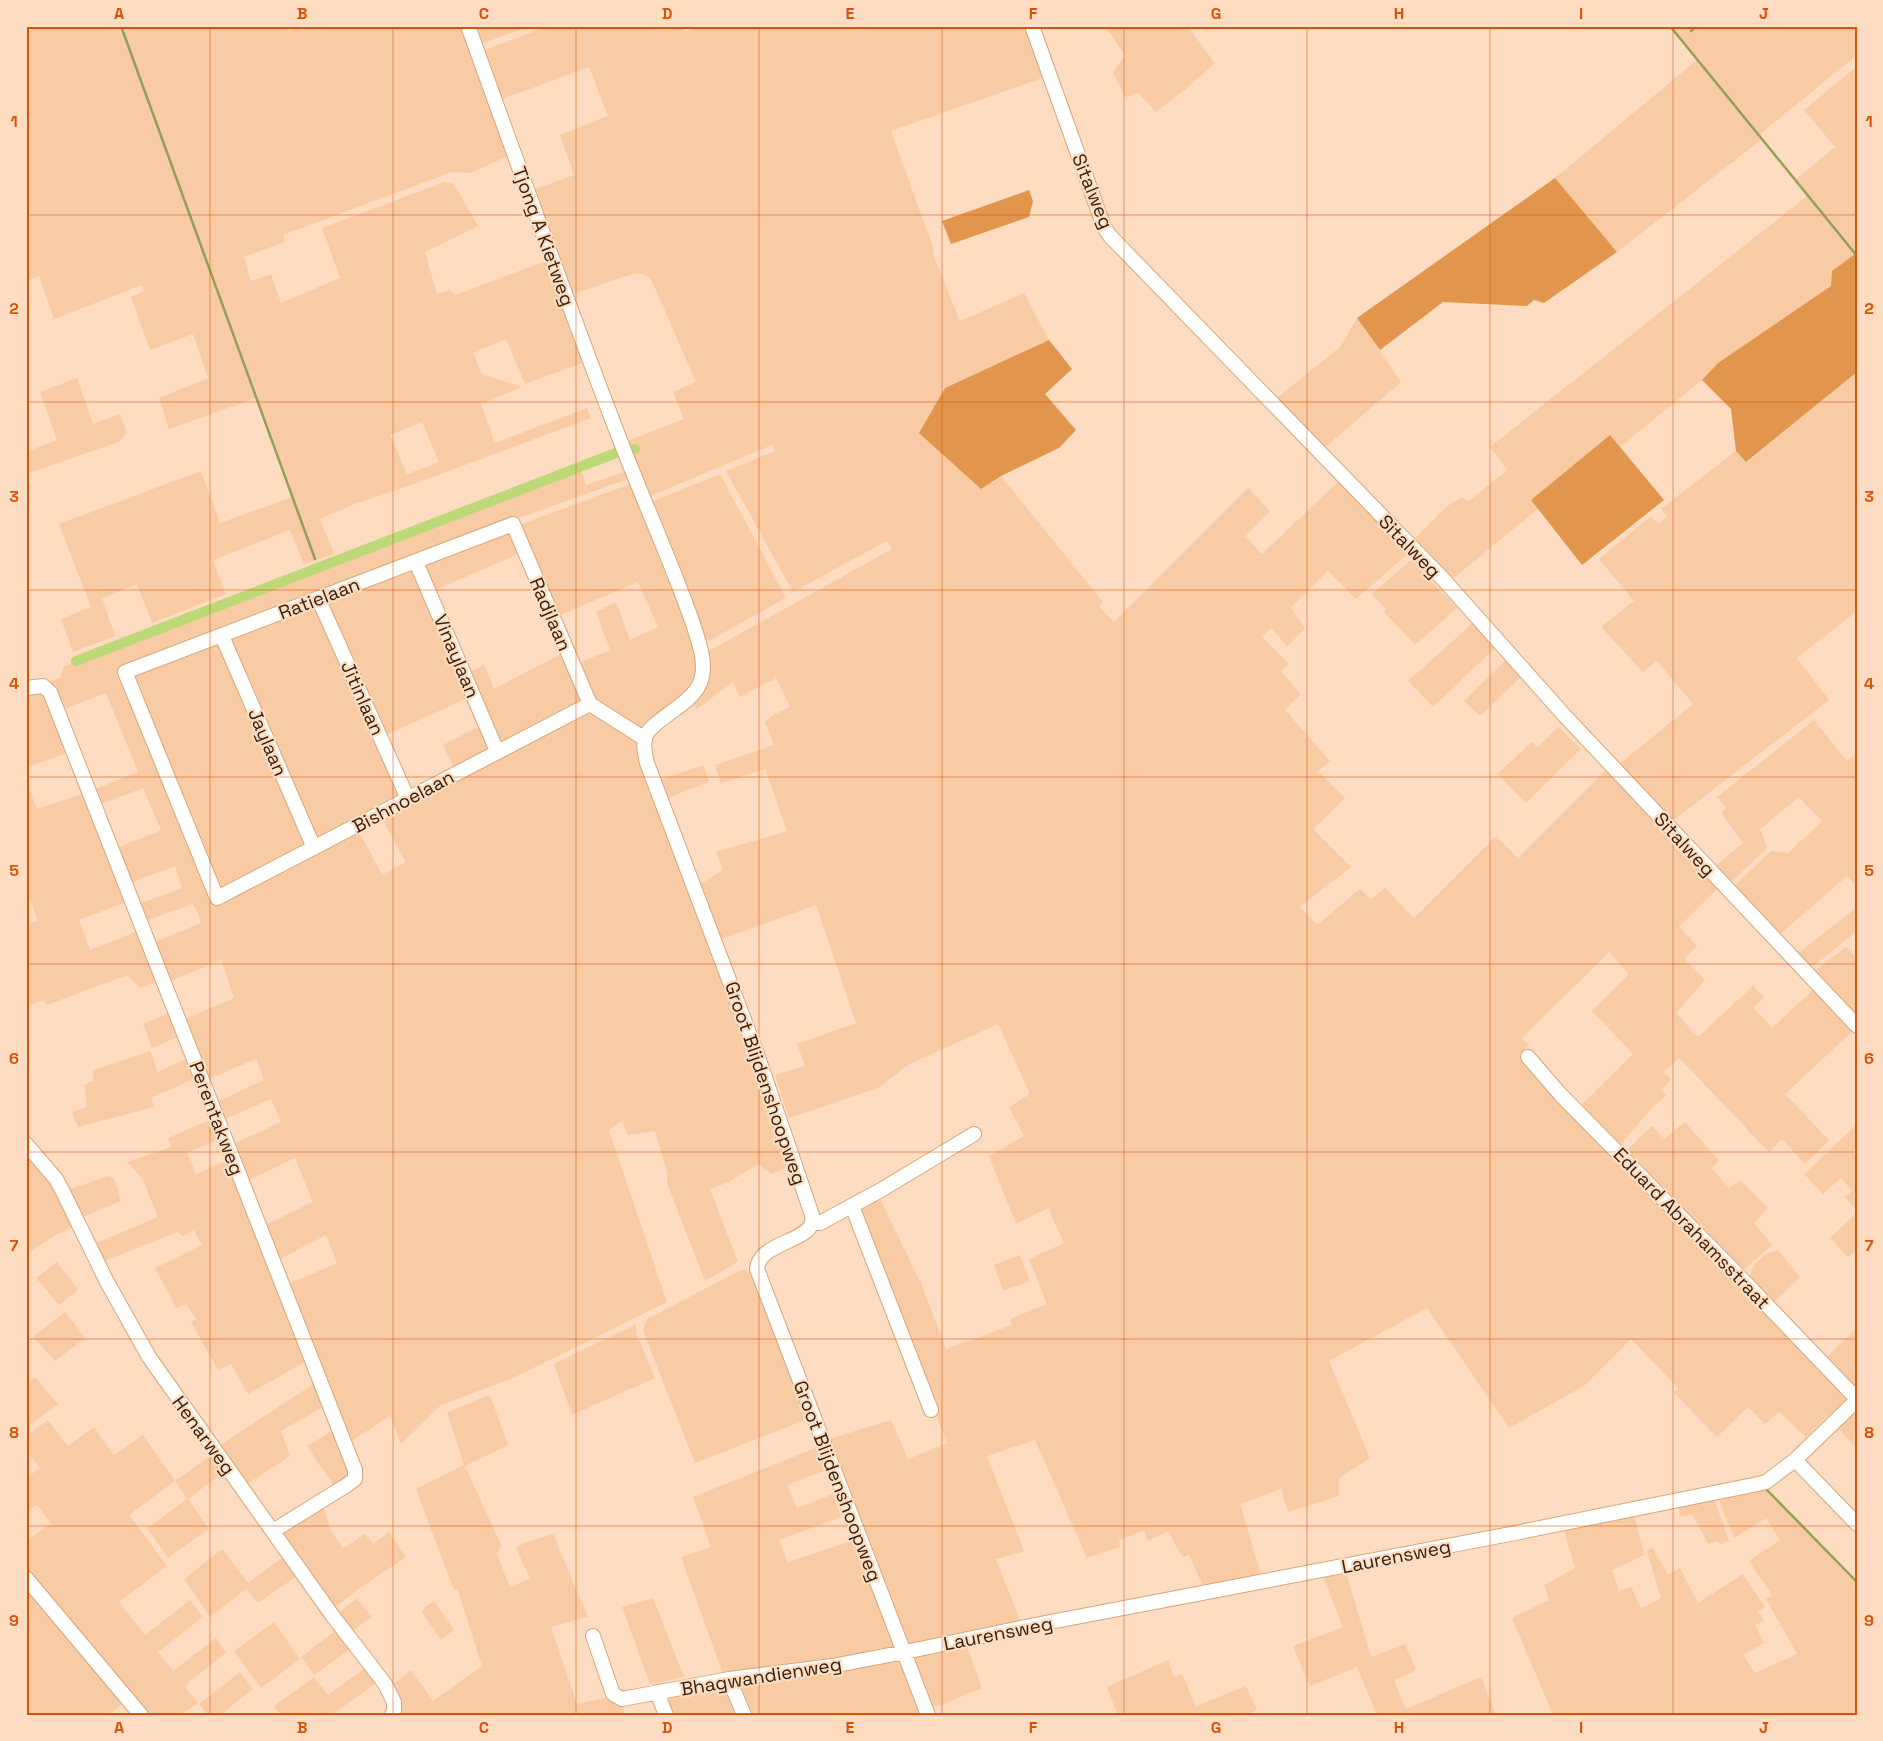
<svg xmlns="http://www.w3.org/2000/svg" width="1883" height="1741" viewBox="0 0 1883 1741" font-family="'Space Grotesk',sans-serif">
<rect width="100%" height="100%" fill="#fddcc1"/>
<path fill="#f9cba4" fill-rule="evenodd" d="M39,26H460L509,156L470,173L452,172L283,235L285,242L244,257L251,281L271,274L281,303L340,278L322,228L444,182L454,184L478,226L425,252L437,294L450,290L456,295L546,261L585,362L525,384L506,339L473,353L482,374L522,387L481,404L495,443L587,408L591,418L411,485L352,505L320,519L334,554L304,564L290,530L213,560L226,594L152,623L137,584L102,598L115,636L73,652L61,619L91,607L59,524L201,471L220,523L293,497L256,398L169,429L159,398L208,378L193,334L150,350L131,297L144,291L142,285L54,319L39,276L26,281V31ZM422,422L439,462L407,474L390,435Z
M473,26H530L480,44Z
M548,26H683L685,32L700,26H1028L1045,77L891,131L934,250L932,251L960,321L1024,293L1049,340L945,388L981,489L1001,476L1103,602L1099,607L1114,622L1248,488L1270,511L1245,536L1262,554L1341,479L1410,552L1356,599L1328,571L1291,607L1305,629L1287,646L1271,628L1262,637L1289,664L1281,671L1301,694L1285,710L1330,761L1318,771L1345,798L1313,829L1351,867L1300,907L1317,925L1360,889L1371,899L1385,888L1414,918L1496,836L1518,858L1607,769L1720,886L1679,927L1697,946L1684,959L1705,980L1676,1013L1698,1037L1753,986L1764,998L1753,1007L1772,1028L1814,989L1853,1031L1785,1094L1829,1140L1805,1164L1782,1139L1769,1152L1679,1058L1663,1072L1671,1079L1662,1090L1667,1095L1653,1107L1619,1146L1579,1107L1633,1054L1592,1011L1629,974L1609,952L1522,1038L1529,1045L1520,1055L1559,1098L1846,1395V1403L1825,1418L1806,1437L1779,1412L1765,1424L1748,1407L1717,1437L1673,1392L1679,1389L1631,1339L1584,1386L1509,1428L1427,1308L1329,1361L1370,1458L1338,1479L1339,1496L1288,1512L1281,1489L1240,1504L1261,1575L1203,1586L1189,1555L1182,1557L1168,1531L1148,1541L1144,1531L1119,1540L1120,1547L1087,1558L1035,1440L987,1456L1024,1551L996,1559L1021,1623L915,1645L907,1644L826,1440L891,1420L908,1459L947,1443L853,1207L878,1195L921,1283L946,1349L1012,1325L1010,1319L1047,1304L1029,1259L1064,1243L1048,1208L1016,1224L989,1156L1024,1136L1009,1107L1030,1094L998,1024L908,1065L878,1088L789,1118L775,1075L805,1066L797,1044L856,1023L816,905L719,940L699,885L723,870L716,852L787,831L765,769L721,783L715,765L774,745L765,722L771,716L790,707L776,678L740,697L733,682L697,709L693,704C707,685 712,674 709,651L892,549L887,541L793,592L726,471L775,451L772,445L648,497L625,442L684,419L673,392L696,382L652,281L646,275L635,273L573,294L533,190L574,175L560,135L608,116L589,67L500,100L482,51Z
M1105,26H1187L1215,63L1188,87L1156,112L1138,93L1126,98L1113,73L1125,55Z
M1670,26H1857V55L1759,135L1762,139L1617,252L1555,178L1697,60Z
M1857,66V256L1855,254L1831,286L1718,363L1702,380L1620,447L1610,435L1531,500L1538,509L1450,581L1413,540L1450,504L1462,497L1468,502L1507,470L1490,447L1807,196L1795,180L1835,147L1804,110Z
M1357,318L1401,382L1324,448L1276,399L1341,346Z
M1857,372V611L1797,658L1829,700L1671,822L1618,765L1693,704L1657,661L1643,672L1601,627L1634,601L1599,559L1651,516L1658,524L1667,517L1661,509L1736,451L1747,462Z
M77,378L93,424L120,414L127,433L119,442L26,474V452L57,440L40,392Z
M580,467L586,485L628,471L630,478L511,521L121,671L214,902L358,829L382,875L406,862L381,817L590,707L635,735L793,1165L771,1174L758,1164L729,1182L710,1189L738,1262L705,1281L667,1183V1173L655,1131L628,1135L622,1120L609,1130L667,1302L513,1378L441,1405L401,1444L390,1416L350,1442L286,1285L337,1263L326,1235L276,1261L263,1226L313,1202L295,1158L246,1182L233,1144L281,1122L271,1099L221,1121L215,1103L264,1080L256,1059L208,1079L183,1020L234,998L221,960L168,982L152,943L201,923L197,911L193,904L145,921L139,904L182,888L175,866L130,883L117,848L161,830L143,788L99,805L93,790L138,772L106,693L62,710L50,681L60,678L64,666Z
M720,474L786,598L709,641L703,639L651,502Z
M633,483L697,646L700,664L695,688L644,734L594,702L577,664L610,650L596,612L616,602L630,640L658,627L638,582L556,617L517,526Z
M511,528L521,553L433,591L422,563Z
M1412,559L1424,574L1457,608L1415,645L1384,612L1386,609L1372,594Z
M415,565L470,697L384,736L323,600Z
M317,603L403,798L315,845L227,637Z
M1474,622L1496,647L1433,707L1408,681Z
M220,640L310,848L218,894L128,673Z
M563,653L585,702L500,747L467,673L484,665L494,689Z
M1507,659L1524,674L1480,716L1464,701Z
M42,688L68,749L64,754L26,768V690Z
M1814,720L1847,761L1857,753V886L1847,876L1779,935L1734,886L1771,851L1788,853L1822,821L1799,797L1760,829L1767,848L1730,883L1714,867L1743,843L1721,813L1726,807L1717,797Z
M482,725L493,749L455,770L443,745Z
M1558,727L1581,749L1526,803L1497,774L1532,742L1538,747Z
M703,765L709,782L667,798L660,780Z
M26,778L37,809L85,793L124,903L79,920L90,950L138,931L157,982L141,988L127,975L47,1005L43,1000L26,1007V925L38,920L26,890Z
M1857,907V931L1809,969L1796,955Z
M1846,947L1857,959V1020L1814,974L1818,968Z
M170,1013L180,1036L152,1048L143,1024Z
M150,1051L158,1072L188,1058L196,1078L151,1098L154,1107L78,1127L72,1112L87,1107L84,1085L94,1080L93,1070Z
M212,1119L221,1138L187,1153L196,1174L230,1159L307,1361L248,1394L231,1364L218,1370L191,1322L196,1319L186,1304L176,1308L155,1268L202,1245L194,1230L183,1236L177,1232L102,1262L94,1244L158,1217L142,1178L127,1162L171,1147L168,1138Z
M1685,1122L1719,1161L1711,1168L1729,1188L1740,1180L1768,1208L1754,1223L1772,1245L1741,1272L1624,1153L1652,1126L1664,1139Z
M1857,1124V1210L1844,1197L1852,1191L1841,1178L1823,1194L1804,1174Z
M26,1150L55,1179L76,1225L54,1236L26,1254Z
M109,1176L115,1180L121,1201L80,1218L67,1190Z
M1857,1212V1249L1848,1257L1830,1238Z
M1778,1250L1800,1277L1772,1304L1750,1281C1749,1265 1763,1253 1778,1250Z
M1020,1255L1030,1281L1003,1291L994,1265Z
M57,1262L78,1290L59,1305L36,1278Z
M743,1269L750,1272L807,1419L695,1463L643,1331L647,1319Z
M65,1312L85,1338L55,1361L33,1337Z
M636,1324V1333L655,1378L572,1415L554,1364Z
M1857,1328V1389L1826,1358Z
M35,1377L58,1404L26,1428V1384Z
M315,1383L325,1406L281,1431L290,1456L244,1486L216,1448Z
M490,1395L508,1445L465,1466L501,1545L497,1554L510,1587L530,1579L516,1548L524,1543L553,1534L588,1617L551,1627L577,1704L605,1698L610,1702H621L625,1715H396L392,1685L411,1670L433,1701L482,1666L458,1591L453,1588L416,1489L464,1465L447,1412Z
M1857,1409V1447L1856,1448L1834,1424Z
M48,1420L68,1446L94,1427L114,1455L143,1435L175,1481L212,1455L225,1471L188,1499L209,1529L168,1558L147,1528L187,1499L175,1481L129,1515L167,1566L119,1602L145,1635L190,1600L203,1617L158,1652L173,1671L216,1638L226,1653L184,1686L198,1703L180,1715H147L26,1569V1541L51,1523L37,1505L26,1513V1478L40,1468L26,1451V1436Z
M334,1430L349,1473L334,1486L307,1446Z
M818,1447L826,1470L787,1485L797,1508L833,1494L841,1517L779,1540L788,1562L851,1541L897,1651L724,1677L681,1557L711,1547L693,1497Z
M1764,1487L1857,1582V1715H1553L1512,1618L1549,1600L1544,1585L1575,1568L1563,1528L1634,1514L1644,1555L1612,1570L1619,1591L1631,1587L1641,1608L1661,1598L1647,1551L1652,1547L1668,1574L1680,1568L1698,1603L1743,1574L1765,1607L1758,1611L1764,1621L1755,1625L1764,1643L1743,1655L1755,1673L1797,1654L1766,1599L1772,1595L1749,1561L1780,1540L1766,1518L1734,1538L1719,1501L1720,1495Z
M1712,1499L1715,1501L1729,1541L1721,1544L1717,1541L1708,1544L1693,1515L1680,1516L1678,1506Z
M322,1503L331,1531L343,1548L365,1534L373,1544L389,1532L406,1557L360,1588L333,1609L278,1532Z
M222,1549L248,1583L286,1555L300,1574L258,1603L246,1589L210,1617L184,1579Z
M1346,1572L1371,1657L1405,1644L1416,1670L1394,1681L1406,1709L1481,1677L1496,1715H1377L1357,1667L1310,1686L1293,1646L1343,1627L1323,1576Z
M26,1584L123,1703L109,1715H26Z
M357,1598L372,1617L351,1632L337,1614Z
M653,1598L684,1677L650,1684L622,1607Z
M434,1601L454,1630L441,1640L421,1611Z
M274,1622L300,1659L261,1688L234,1651Z
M339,1628L353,1647L314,1675L301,1657Z
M966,1643L982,1688L939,1706L928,1704L912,1654Z
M899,1657L922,1715H747L734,1683Z
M1168,1660L1174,1677L1182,1674L1196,1706L1246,1686L1257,1710L1246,1715H1118L1107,1687Z
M366,1667L378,1682L331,1715H281L274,1706L314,1677L328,1695Z
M240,1672L253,1689L220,1715H208L199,1704Z
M728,1684L740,1715H670L662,1695Z"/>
<path fill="#e2964d" d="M1555,178L1617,252L1544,303L1534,300L1527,306L1443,302L1380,350L1357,318Z
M1029,190L1033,201L1029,217L951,244L942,221Z
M1855,254L1857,256V372L1746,462L1736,451L1731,409L1702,380L1718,363L1831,286L1832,271Z
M1049,340L1072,369L1045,394L1076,430L1059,448L1001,476L981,489L919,433L945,388Z
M1610,435L1664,500L1582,565L1531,500Z"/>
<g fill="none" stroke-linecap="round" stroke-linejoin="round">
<path stroke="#93a057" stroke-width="2.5" d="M121,26L315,559
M1670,26L1857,256
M1691,31L1697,26
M1765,1488L1857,1582"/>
<path stroke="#bcd877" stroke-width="10" d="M632,450L635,449
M76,661L616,453"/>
<defs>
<path id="minor" d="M468,26C518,164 567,303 620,440C639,489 660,537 679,586C687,607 696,629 701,651C711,693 683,701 657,723C652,727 646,732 645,739C643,746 645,755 647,763L757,1054L812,1215C812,1217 813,1220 812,1223C806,1242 759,1243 757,1269L928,1715
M1032,26L1104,227L1110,236L1443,579L1564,715L1857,1026
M513,524L590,704L217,898L125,672Z
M416,562L497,751
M318,598L408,799
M222,636L314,848
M26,688L43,686L50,692L355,1470V1479L347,1485L273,1531
M590,704L645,739
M1528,1057L1560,1094L1739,1276L1857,1399
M26,1144L56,1179L62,1190L107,1282L149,1357L332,1615L385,1684L394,1702V1710L392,1715
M852,1206L931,1410
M812,1223H820L881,1190L974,1134
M1795,1460L1857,1524
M26,1578L141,1715
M593,1636L613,1694L622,1699L729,1679L832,1666L905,1652L1040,1624L1515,1533L1753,1485L1766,1482L1795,1460L1857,1400
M729,1679L744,1715
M657,1692L666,1715"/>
</defs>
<use href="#minor" stroke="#d8a578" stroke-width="16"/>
<use href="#minor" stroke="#fff" stroke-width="14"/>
</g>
<path fill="none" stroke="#d6530c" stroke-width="1" stroke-opacity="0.55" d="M210,26V1715M393,26V1715M576,26V1715M759,26V1715M942,26V1715M1124,26V1715M1307,26V1715M1490,26V1715M1673,26V1715M26,215H1857M26,402H1857M26,590H1857M26,777H1857M26,964H1857M26,1152H1857M26,1339H1857M26,1526H1857"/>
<g text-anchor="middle" stroke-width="4.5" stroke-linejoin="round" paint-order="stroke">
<g font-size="19" fill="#331f0d" stroke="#fddcc1">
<text transform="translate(1093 191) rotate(68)" y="7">Sitalweg</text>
<text transform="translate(544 236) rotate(70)" y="7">Tjong A Kietweg</text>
<text transform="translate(1410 546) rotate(46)" y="7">Sitalweg</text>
<text transform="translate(319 598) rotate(-21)" y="7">Ratielaan</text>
<text transform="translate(551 614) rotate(67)" y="7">Radjlaan</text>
<text transform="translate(457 656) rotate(67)" y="7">Vinaylaan</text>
<text transform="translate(363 698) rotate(66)" y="7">Jitinlaan</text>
<text transform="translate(268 742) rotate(67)" y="7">Jaylaan</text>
<text transform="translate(403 801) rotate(-28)" y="7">Bishnoelaan</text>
<text transform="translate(1685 844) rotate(47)" y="7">Sitalweg</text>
<text transform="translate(766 1083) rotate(71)" y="7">Groot Blijdenshoopweg</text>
<text transform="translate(217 1118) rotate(69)" y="7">Perentakweg</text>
<text transform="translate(1692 1228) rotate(46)" y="7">Eduard Abrahamsstraat</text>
<text transform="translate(204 1435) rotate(54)" y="7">Henarweg</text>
<text transform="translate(838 1481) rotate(69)" y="7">Groot Blijdenshoopweg</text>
<text transform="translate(1396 1556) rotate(-11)" y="7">Laurensweg</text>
<text transform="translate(998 1633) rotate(-11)" y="7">Laurensweg</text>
<text transform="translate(761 1676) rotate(-9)" y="7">Bhagwandienweg</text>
</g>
</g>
<rect width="1883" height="1741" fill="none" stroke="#fddcc1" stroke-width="55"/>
<rect x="28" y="28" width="1828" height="1686" fill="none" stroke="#d6530c" stroke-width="2"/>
<g font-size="16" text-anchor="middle" font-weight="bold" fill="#d6530c">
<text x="119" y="19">A</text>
<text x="302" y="19">B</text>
<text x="484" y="19">C</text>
<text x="667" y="19">D</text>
<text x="850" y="19">E</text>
<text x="1033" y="19">F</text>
<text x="1216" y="19">G</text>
<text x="1399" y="19">H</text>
<text x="1581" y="19">I</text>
<text x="1764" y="19">J</text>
<text x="14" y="127">1</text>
<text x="1869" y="127">1</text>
<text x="14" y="314">2</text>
<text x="1869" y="314">2</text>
<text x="14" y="502">3</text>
<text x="1869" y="502">3</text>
<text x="14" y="689">4</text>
<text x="1869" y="689">4</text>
<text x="14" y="876">5</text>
<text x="1869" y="876">5</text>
<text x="14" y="1064">6</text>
<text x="1869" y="1064">6</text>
<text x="14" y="1251">7</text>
<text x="1869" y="1251">7</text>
<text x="14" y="1438">8</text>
<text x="1869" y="1438">8</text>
<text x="14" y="1626">9</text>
<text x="1869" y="1626">9</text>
<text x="119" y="1733">A</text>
<text x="302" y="1733">B</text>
<text x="484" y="1733">C</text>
<text x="667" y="1733">D</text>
<text x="850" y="1733">E</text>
<text x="1033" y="1733">F</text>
<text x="1216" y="1733">G</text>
<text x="1399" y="1733">H</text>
<text x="1581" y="1733">I</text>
<text x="1764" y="1733">J</text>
</g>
</svg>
